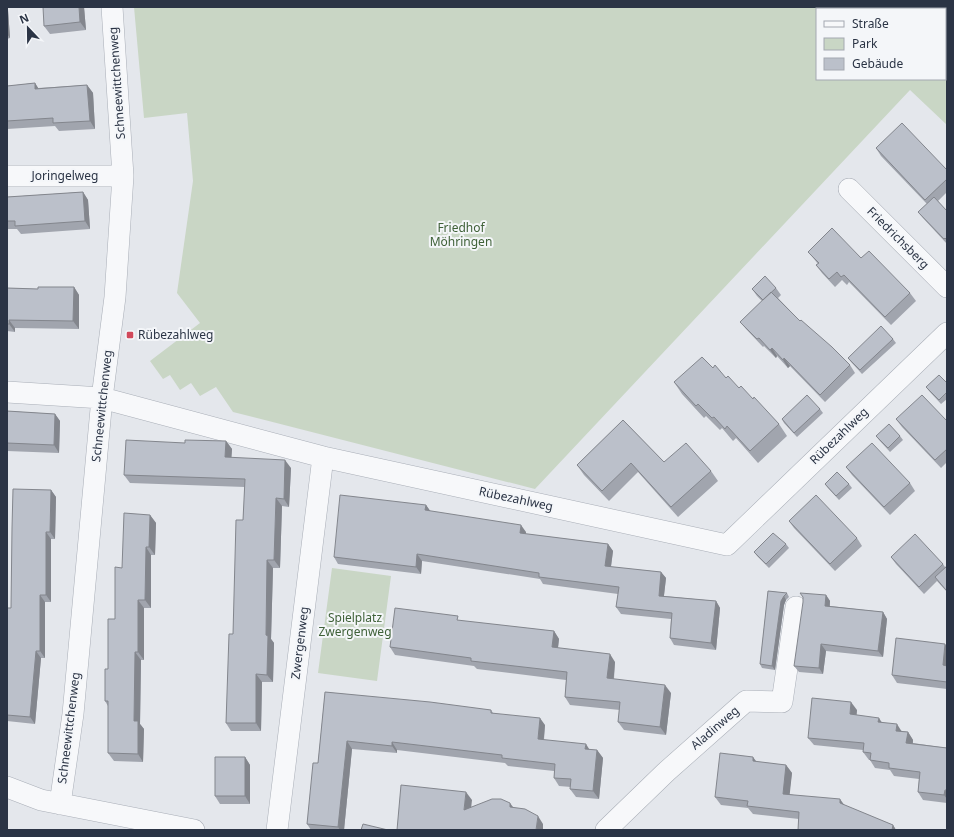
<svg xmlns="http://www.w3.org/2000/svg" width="954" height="837" viewBox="0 0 954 837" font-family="'Noto Sans',sans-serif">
<rect width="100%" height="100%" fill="#e4e7ec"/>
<path fill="#c9d6c5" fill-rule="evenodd" d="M134,7H947V125L910,90L535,489L233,412L216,387L200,396L191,383L180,390L170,375L163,379L150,361L200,323L177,293L193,181L187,113L144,118ZM817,9H945V79H817Z
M332,568L391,576L377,681L318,673Z"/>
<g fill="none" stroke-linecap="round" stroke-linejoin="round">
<defs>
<path id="minor" d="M7,176H123
M849,189L947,287
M7,392L102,398L323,457L727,545L947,333
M7,787L41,800L194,830
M60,804L73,714L102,398L115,297L123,176L112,7
M277,830L323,457
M606,830L666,772L746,701L782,702L796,607"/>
</defs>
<use href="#minor" stroke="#a9aeb7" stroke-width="22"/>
<use href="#minor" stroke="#f7f8fa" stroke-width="21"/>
</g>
<path fill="#a1a5ae" d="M84,7L86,30L50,34L44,26Z
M7,8L8,10L10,38L7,39Z
M35,83L38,88L87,85L93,93L95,129L59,131L55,126L7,129V86Z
M876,148L947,170V192L938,201L947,211V244L923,218L918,212L927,204L881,156Z
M83,192L88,200L90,229L21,234L17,229H7V197Z
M808,252L861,258L910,293L916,301L891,325L849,282L847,285L842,280L835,287L822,273L816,265L818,264L814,259Z
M74,287L79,295V329L15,328V332L7,331V288L38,289Z
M776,288L781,295L778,298L800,321L850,365L855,373L825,402L790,366L788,368L777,356L776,358L764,346L763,347L746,329L740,322L762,301L757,296L752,289Z
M893,339L896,343L862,374L851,362L848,358Z
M713,368L726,378L753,399L779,424L787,436L758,463L736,438L733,441L722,428L720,430L706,416L704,418L682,394L674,382Z
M947,383V399L941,404L929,391L926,387Z
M820,409L823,413L797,437L784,423L782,419Z
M7,411L55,414L60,421L59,453L7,451Z
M896,419L947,421V462L941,468L902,427Z
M623,420L664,462L711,471L718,481L678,517L638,472L609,501L584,475L577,465Z
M876,436H900L903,440L890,452L879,440Z
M226,441L232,449L231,458L291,468L289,507L282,506L280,568H273L271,639L274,643L273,682H262L261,731H231L226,723L233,634L243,520L245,487L130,483L124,475L185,443Z
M846,467L910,483L915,491L890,515L852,475Z
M825,484H849L852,488L839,500L828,488Z
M51,490L56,497L55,539H51V602H45V658H41L35,724L7,721V608H11Z
M426,505L430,511L526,532V534L608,544L613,551L611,567L661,572L666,578L664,596L716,601L720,608L716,650L674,645L670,638L671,619L621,614L616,607L618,594L543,584L540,579L422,561L421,574L338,564L334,557Z
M150,515L156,523L155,555H151V608H144V660H141L140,724L144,729L143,762L114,761L108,753V706L105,701L108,669L115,619Z
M789,521L857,538L862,546L835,571L794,528Z
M786,544L789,548L769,568L757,556L754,552Z
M891,557L943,564L945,567L947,566V592L937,581L924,594L896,564Z
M768,591L787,593L789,597L786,600L784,605L775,670L762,668L760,664Z
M826,595L830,601V606L883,612L887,619L883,657L826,651L823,674L799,672L794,666Z
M461,621L554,631L559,639L558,648L615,662L614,679L671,693L666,735L624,730L618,722L620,710L570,705L565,697L566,680L477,669L474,666L395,655L390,647Z
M947,647V689L897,683L892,675Z
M325,692L491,710L493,713L545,725L544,740L590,750H597L603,758L599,799L576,797L570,789L571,787L559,786L554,778V771L508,766L505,763L397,750V753L352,749L344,830H311L307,824L318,763Z
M857,710L856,715L882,722L902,731L908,732L913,740V743L947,748V803L923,800L918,792L919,779L894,776L890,770L875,768L870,760H869L863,752V750L814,745L808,738Z
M245,757L250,765V804H220L215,796Z
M757,762L786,765L792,773L789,794L845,806L893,825L896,830H798L799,819L753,814L748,808L721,805L715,797Z"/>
<path fill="#83868d" d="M79,7H84L86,30L80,22Z
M7,8L8,10L10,38L7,34Z
M35,83L40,91L35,89Z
M87,85L93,93L95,129L90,121Z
M83,192L88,200L90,229L85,221Z
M74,287L79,295V329L73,321Z
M9,320L15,328V332L9,324Z
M772,348L777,356L776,358L770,350Z
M784,358L790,366L788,368L783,360Z
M55,414L60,421L59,453L54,445Z
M226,441L232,449L231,465L225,457Z
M285,460L291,468L289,507L284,499Z
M51,490L56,497L55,539L50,532Z
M276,498L282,506L280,568L274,560Z
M426,505L431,512L425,510Z
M150,515L156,523L155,555L149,547Z
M521,525L526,532L525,540L520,533Z
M46,532L51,539V602L46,595Z
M608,544L613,551L610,573L605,566Z
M146,547L151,555V608L145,600Z
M417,554L422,561L421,574L416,567Z
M267,560L273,568L271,639L274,643L273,682L267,675L266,635Z
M661,572L666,578L663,603L659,596Z
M40,595L45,602V658L40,651Z
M826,595L830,601L829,612L825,606Z
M784,596L786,600L784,605L775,670L772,666L781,601Z
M138,600L144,608V660L138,652Z
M716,601L720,608L716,650L711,643Z
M883,612L887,619L883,657L878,651Z
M554,631L559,639L557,655L552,647Z
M821,644L826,651L823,674L819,668Z
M945,644L947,647V671L943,665Z
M36,651L41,658L35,724L30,717Z
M135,652L141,660L140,724L144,729L143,762L138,754L134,721Z
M610,654L615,662L613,686L607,678Z
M256,674L262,682L261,731L256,723Z
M665,685L671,693L666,735L660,727Z
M851,702L857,710L856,722L850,714Z
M540,718L545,725L543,747L538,739Z
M879,718L884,726L878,722Z
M897,724L902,732L896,731Z
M908,732L913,740L912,751L906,743Z
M347,741L352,749L344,830H340L338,827Z
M392,742L397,750V753L392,746Z
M586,744L591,752L585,749Z
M597,750L603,758L599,799L593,791Z
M245,757L250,765V804L245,796Z
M753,757L759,765L753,761Z
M786,765L792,773L789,801L783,794Z
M945,790L947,793V799L944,795Z
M466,792L472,800L470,818L464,810Z
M840,799L845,806L840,803Z
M510,803L516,811L510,807Z
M538,816L543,824V830H536Z
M893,825L896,830H892Z"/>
<path fill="#bbc0ca" stroke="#83868d" d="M43,7H79L80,22L44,26Z
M35,83V89L87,85L90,121L53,123V118L7,121V86Z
M902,123L947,170V179L925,200L876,148Z
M83,192L85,221L15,226V221H7V197Z
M934,197L947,211V240L945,238L944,239L918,212Z
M832,228L861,258L869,251L910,293L885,317L844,275L841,277L837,272L829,279L816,265L819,263L808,252Z
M765,276L776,288L763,300L752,289Z
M38,287H74L73,321L9,320V324H7V288L38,289Z
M771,292L800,321L801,320L832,347L850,365L820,395L784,358L783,360L772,348L770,350L759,338L757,339L740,322Z
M881,326L893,339L860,370L848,358Z
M702,357L713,368L715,365L726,378L728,376L739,388L741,386L753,399L754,397L779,424L750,451L727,426L725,429L714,417L712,418L698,404L696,406L674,382Z
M939,375L947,383V392L939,400L926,387Z
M807,395L820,409L794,433L782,419Z
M922,395L947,421V449L935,460L896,419Z
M7,411L55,414L54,445L7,443Z
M623,420L664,462L686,443L711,471L671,507L631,463L602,491L577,465Z
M889,424L900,436L888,448L876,436Z
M126,440L185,443V440L226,441L225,457L285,460L284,499L276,498L274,560H267L266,635L268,636L267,675L256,674V723H226L229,634H233L236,520H243L245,479L124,475Z
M872,443L910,483L884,507L846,467Z
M837,472L849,484L836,496L825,484Z
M13,489L51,490L50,532H46V595H40V651H36L30,717L7,715V608H11L12,528Z
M340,495L426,505L425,510L521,525L520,533L608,544L605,566L661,572L659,596L716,601L711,643L670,638L672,613L616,607L619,587L539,577V573L417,554L416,567L334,557Z
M816,495L857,538L830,564L789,521Z
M124,513L150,515L149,547H146L145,600H138V652H135L134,721H138V754L108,753V701H105V669H108V619H115V567L122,568Z
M773,533L786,544L766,564L754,552Z
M915,534L943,564L919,587L891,557Z
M947,566V589L946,590L935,577Z
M768,591L787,593L784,596L781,601L772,666L760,664Z
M800,593L826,595L825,606L883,612L878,651L821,644L819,668L794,666L803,602V597Z
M395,608L458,616L457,620L554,631L552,647L610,654L607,678L665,685L660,727L618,722L620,702L565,697L567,672L471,661V658L390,647Z
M896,638L945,644L943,665L947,666V682L892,675Z
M325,692L430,702L491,710V713L540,718L538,739L586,744L585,749L597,750L593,791L570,789L571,779L554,778L555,764L502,758V755L392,742V746L347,741L338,827L307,824L313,763H318Z
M812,698L851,702L850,714L879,718L878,722L897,724L896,731L908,732L906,743L947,748V790H945L944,795L918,792L920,772L889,768V763L870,760L871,753L863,752L864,743L808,738Z
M720,753L753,757V761L786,765L783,794L840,799V803L893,825L892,830H798L799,812L747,806L748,801L715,797Z
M215,757H245V796H215Z
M401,785L466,792L464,810L492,799H501L510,803V807L525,809L538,816L536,830H397Z
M363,824L388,830H361Z"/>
<rect fill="#d1495b" stroke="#f4f6f9" stroke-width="1.5" x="126" y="331" width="8" height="8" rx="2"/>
<g text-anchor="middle" stroke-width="4" stroke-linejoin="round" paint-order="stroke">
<g font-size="12" fill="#2b3445" stroke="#f4f6f9">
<text transform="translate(117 83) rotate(-94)" y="4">Schneewittchenweg</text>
<text x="65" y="180">Joringelweg</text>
<text transform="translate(898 238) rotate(45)" y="4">Friedrichsberg</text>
<text transform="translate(102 406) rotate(-84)" y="4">Schneewittchenweg</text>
<text transform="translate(839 436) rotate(-44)" y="4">Rübezahlweg</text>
<text transform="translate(516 499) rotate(12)" y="4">Rübezahlweg</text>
<text transform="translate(300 643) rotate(-83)" y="4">Zwergenweg</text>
<text transform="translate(69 728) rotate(-83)" y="4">Schneewittchenweg</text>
<text transform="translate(715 728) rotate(-41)" y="4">Aladinweg</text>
</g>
<g font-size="12" fill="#3f6138" stroke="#f4f6f9">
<text x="461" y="232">Friedhof<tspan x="461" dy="14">Möhringen</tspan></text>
<text x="355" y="622">Spielplatz<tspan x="355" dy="14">Zwergenweg</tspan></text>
</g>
<g font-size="12" fill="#2b3445" stroke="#f4f6f9" text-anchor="start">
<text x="138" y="339">Rübezahlweg</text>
</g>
</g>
<rect width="954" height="837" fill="none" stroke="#2b3445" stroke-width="16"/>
<rect x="816" y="8" width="130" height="72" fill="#f4f6f9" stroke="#a4a8b1"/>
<rect x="824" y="21" width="20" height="6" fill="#f7f8fa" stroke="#a4a8b1"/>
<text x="852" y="28" font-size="12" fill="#2b3445">Straße</text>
<rect x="824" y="38" width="20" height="12" fill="#c9d6c5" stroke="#a4a8b1"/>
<text x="852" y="48" font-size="12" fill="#2b3445">Park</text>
<rect x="824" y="58" width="20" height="12" fill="#bbc0ca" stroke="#a4a8b1"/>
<text x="852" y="68" font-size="12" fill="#2b3445">Gebäude</text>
<g transform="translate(28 28) rotate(338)" stroke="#f4f6f9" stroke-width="3" paint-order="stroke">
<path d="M0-3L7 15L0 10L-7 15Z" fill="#2b3445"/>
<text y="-6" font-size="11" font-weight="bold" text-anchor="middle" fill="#2b3445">N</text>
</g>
</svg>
